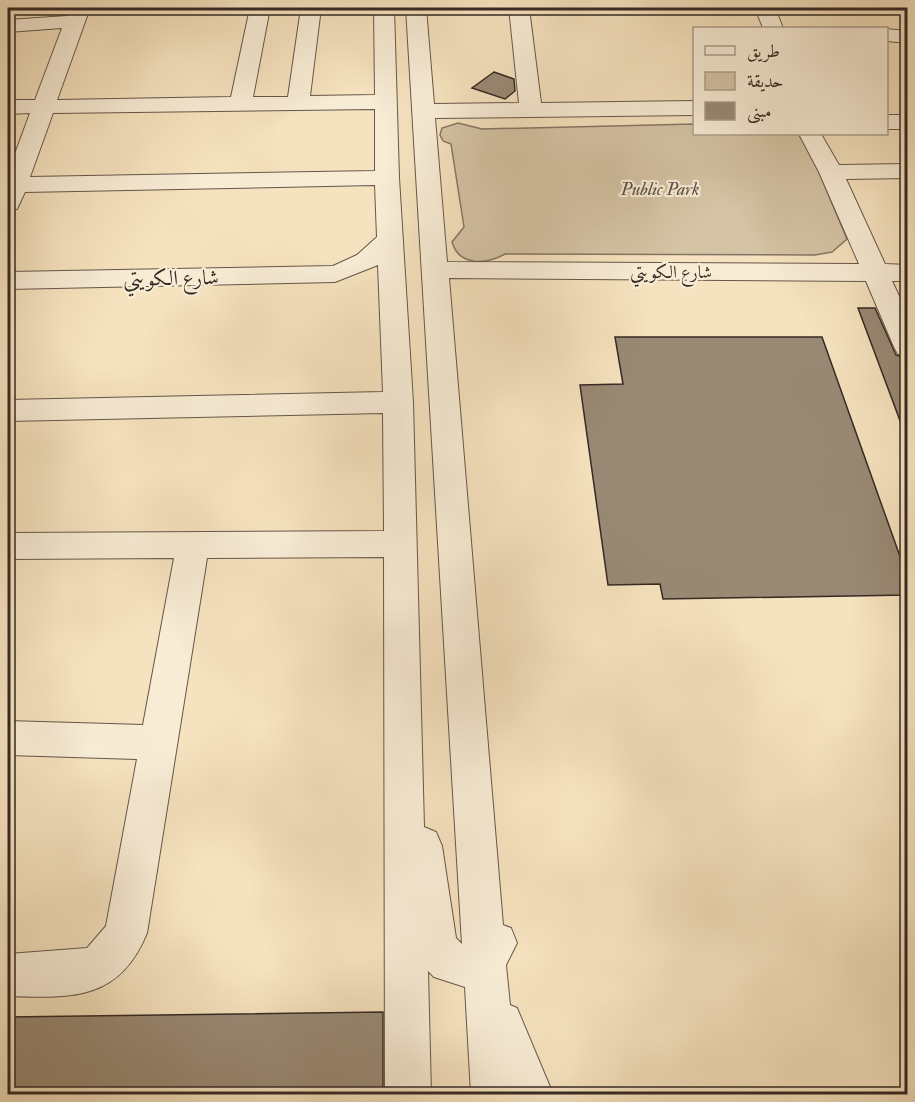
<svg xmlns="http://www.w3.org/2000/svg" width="915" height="1102" viewBox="0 0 915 1102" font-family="'IM FELL Double Pica',Amiri,serif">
<rect width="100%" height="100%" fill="#f5e2be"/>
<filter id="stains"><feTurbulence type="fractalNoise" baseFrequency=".00333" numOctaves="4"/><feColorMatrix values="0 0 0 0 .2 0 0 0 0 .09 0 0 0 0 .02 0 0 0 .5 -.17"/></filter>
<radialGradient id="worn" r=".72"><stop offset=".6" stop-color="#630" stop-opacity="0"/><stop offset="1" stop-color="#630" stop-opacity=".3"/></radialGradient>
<path fill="#d4c3a4" stroke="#847664" stroke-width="1.5" d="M458,123L482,129L694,124V134H803L847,239L832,252L815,255L505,254C487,264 459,267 452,242L464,227L451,144L443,141L440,135L442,128Z"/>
<path fill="#998974" stroke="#352924" stroke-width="1.5" d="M494,72L514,79L515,91L505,99L472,88Z
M858,308H875L896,355L908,359V433L905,434Z
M615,337H822L908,579V595L663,599L660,584L608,585L580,385L623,384Z
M383,1012V1095H8V1017Z"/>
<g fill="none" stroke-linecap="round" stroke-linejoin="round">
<defs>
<path id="minor" d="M70,8H90L57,100L231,97L250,8H270L253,97H288L301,8H321L310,96L375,95L374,8H394L399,178L413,402L424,827L436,832L442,846L456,938L462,944L406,8H426L434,104L519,103L509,8H529L541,103L694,101V115L435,118L447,262L859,264L819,172L799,134H821L839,165L908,164V178L846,179L885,264L908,265V281H892L908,315V356L898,354L894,347L866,281L449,278L503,925L511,928L517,943L506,965L510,1005L517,1008L553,1094H471L465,987L434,977L428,971L431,1094H385L384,557L207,558L147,933C119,1001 72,998 8,996V954L87,948L106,926L137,759L8,755V721L143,725L174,558L8,559V533L384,531L383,413L8,421V400L383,392L378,265L335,282L8,289V272L333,266L357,255L377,237L375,185L25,192L17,209L8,211V173L30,113L8,114V100H35L62,28L8,32V20L67,16ZM375,109V171L30,177L53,113Z
M755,8H775L783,28H763Z
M886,29L908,31V43L886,41Z
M886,115H908V129H886Z"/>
</defs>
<use href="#minor" stroke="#65574a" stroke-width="2"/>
<use href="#minor" fill="#f8ecd5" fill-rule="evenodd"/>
</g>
<g text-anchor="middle" stroke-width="4.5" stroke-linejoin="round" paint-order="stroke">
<g font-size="18" font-style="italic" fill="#5d5044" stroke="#f8ecd5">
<text x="660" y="195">Public Park</text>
</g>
<g font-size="18" fill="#352924" stroke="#f8ecd5">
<text x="671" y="278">شارع الكويتي</text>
</g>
<g font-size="21" fill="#352924" stroke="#f8ecd5">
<text transform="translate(171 278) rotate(-1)" y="7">شارع الكويتي</text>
</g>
</g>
<rect width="915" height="1102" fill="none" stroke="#f5e2be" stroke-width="30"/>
<rect x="9" y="9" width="897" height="1084" fill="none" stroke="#352924" stroke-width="3"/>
<rect x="15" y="15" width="885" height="1072" fill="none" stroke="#352924" stroke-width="1.5"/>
<rect x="693" y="27" width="195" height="108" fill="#f8ecd5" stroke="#aa9e8e" stroke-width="1.5"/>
<rect x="705" y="46" width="30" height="9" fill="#f8ecd5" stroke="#aa9e8e" stroke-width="1.5"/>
<text x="747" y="57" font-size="18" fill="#352924">طريق</text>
<rect x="705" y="72" width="30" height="18" fill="#d4c3a4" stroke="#aa9e8e" stroke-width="1.5"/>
<text x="747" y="87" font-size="18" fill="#352924">حديقة</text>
<rect x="705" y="102" width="30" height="18" fill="#998974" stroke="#aa9e8e" stroke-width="1.5"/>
<text x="747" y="117" font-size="18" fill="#352924">مبنى</text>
<rect width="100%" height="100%" filter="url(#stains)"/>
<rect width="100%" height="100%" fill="url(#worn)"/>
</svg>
